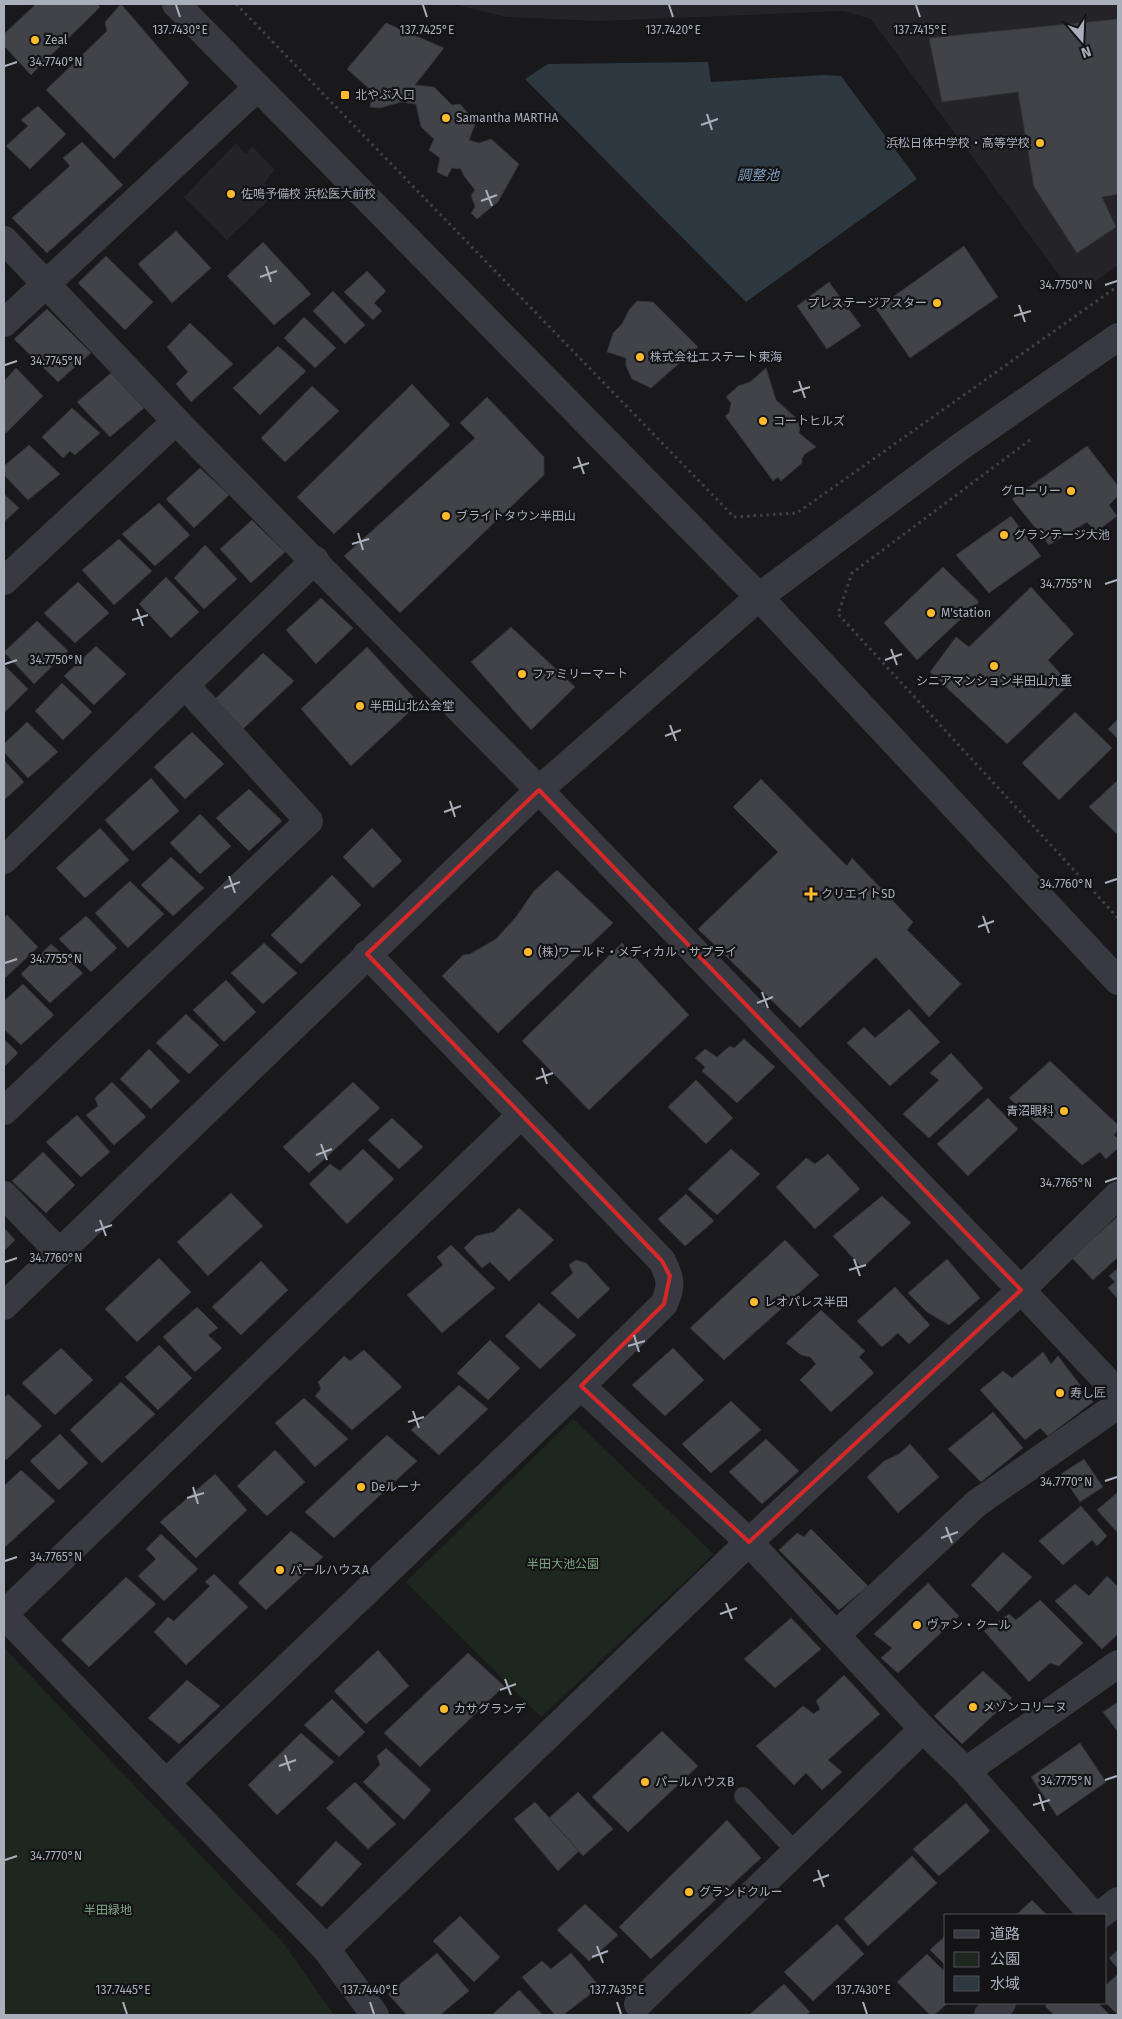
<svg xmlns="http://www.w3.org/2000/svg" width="1122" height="2019" viewBox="0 0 1122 2019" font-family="'Fira Sans','Noto Sans JP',sans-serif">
<rect width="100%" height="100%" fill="#19181b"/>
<path fill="#242428" d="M453,4H1118V265L1096,281L1064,282L871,19L843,11L599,21L506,17Z
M236,143L246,154L252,146L275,170L264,183L278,191L227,240L184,197Z"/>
<path fill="#1e271f" d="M573,1419L714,1554L541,1717L406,1582Z
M4,1648L282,1941L334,2015H4Z"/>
<path fill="#2d3841" d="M708,62L711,82L823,75L841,76L917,179L746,302L525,79L548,64Z"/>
<path fill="#424348" stroke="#323237" d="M36,4H97L100,7L31,75L4,46V34Z
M121,4L189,83L114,159L46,90L107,31L105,22Z
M1118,19V194L1102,197L1116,227L1077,253L1034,187L1018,92L942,102L929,38Z
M386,23L444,48L415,85L434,87L452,105L460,104L476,122L469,140L479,143L491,139L519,164L498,202L477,219L471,213L475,207L471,195L475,190L464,176L461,169L452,168L447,177L437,172L440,158L429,150L434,139L421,127L416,104L401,102L380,108L370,107L373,92L347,69Z
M38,106L66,134L30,169L6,146L28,126L21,120Z
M82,142L123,185L47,253L12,218L70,166L63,158Z
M176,231L211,268L172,303L138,264Z
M263,242L311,294L274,325L227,276Z
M964,246L998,297L910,358L876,309Z
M106,256L153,302L125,330L78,283Z
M367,271L386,291L374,303L382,311L373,320L344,292Z
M829,282L861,326L827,349L797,306Z
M333,291L365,325L345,344L313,311Z
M637,301L653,302L698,347L651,388L632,379L626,366V358L607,352L613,333L622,324L629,310Z
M47,309L91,353L58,382L14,339Z
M304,317L336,348L315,368L284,338Z
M190,323L233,364L191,402L176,384L188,372L167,347Z
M278,346L306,371L260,415L233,388Z
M16,368L43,396L6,433L4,430V381Z
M766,368L776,400L795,417L800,425L799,433L816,447L805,454L802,458V463L781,481L778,477L773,481L725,416L729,413L731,403L726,397L738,386L750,382Z
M111,373L144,408L110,437L77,402Z
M412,384L450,425L334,534L297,497Z
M312,386L339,411L285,462L261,438Z
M487,397L544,457V475L400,613L344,556L475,438L460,423Z
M72,408L100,433L75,455L70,451L63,458L42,437Z
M29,445L60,474L28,500L4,475V466Z
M1087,446L1118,486V496L1109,505L1117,516L1096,532L1087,522L1049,545L1012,499Z
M200,468L229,495L194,528L166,499Z
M4,494L19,508L4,522Z
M159,503L190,535L155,566L122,534Z
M1011,516L1041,556L989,593L956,555Z
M252,520L285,552L251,583L220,549Z
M119,539L152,571L114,605L82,570Z
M205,545L237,579L204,609L174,578Z
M943,567L979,602L917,660L884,623Z
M166,577L199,612L171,638L139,604Z
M78,582L109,613L75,643L44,613Z
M1031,587L1074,634L1048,660L1070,684L1007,744L930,672L956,637L969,647Z
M321,598L353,628L316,664L286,630Z
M37,621L68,651L34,684L4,652Z
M511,627L575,687L531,730L471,662Z
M96,646L126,674L94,705L64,676Z
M367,647L419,703L351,766L301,709Z
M263,653L294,681L243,729L215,699Z
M4,665L28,689L4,713Z
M62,683L92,712L63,740L35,711Z
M1075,712L1112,748L1059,800L1022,763Z
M1118,719V739L1108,729Z
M27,722L58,752L28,778L4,752V744Z
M192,732L224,764L185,799L154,767Z
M4,760L24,782L4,800Z
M151,778L179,811L133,851L105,820Z
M761,779L847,866L852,858L913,922L907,930L961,984L929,1017L876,957L800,1028L698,929L778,852L733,807Z
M1118,780V835L1089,807Z
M249,789L282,821L249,851L216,818Z
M200,814L231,846L200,874L170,843Z
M100,828L129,860L85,898L56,868Z
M372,828L402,861L373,888L343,857Z
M171,857L204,888L173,916L141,885Z
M557,870L613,923L498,1033L442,976L463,955L470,954L496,939L516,917L534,891Z
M332,875L361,905L301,964L271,935Z
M130,881L164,914L128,948L95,913Z
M7,915L38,947L4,979V918Z
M86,916L117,948L91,972L59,939Z
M264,943L297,973L263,1004L231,973Z
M622,943L689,1015L589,1110L522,1041Z
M51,944L83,973L50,1003L21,974Z
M226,980L256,1012L224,1042L193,1010Z
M23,984L54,1015L21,1045L4,1029V1001Z
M909,1009L940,1042L890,1086L847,1043L864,1027L875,1038Z
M186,1014L219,1045L189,1074L156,1043Z
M4,1039L18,1053L4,1067Z
M744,1039L775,1067L737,1103L702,1071L705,1067L695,1058L705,1049L717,1057L730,1046L734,1048Z
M149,1049L180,1081L151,1109L120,1079Z
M951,1053L983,1088L929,1138L903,1114L939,1080L930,1073Z
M1050,1061L1118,1125V1130L1114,1135L1118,1139V1148L1106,1159L1100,1152L1082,1165L1009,1098Z
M696,1080L733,1118L706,1144L668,1107Z
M112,1082L146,1117L114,1145L86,1115L98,1106L95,1098Z
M353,1082L380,1108L309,1173L283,1147Z
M988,1098L1018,1129L968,1176L937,1144Z
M77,1115L110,1152L81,1177L46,1142Z
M392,1118L423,1147L399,1169L368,1140Z
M363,1149L394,1179L347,1224L309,1184L330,1164L340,1171Z
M731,1149L760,1174L717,1215L688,1189Z
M43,1152L75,1185L46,1213L12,1181Z
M828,1154L860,1189L815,1229L776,1187L806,1158L815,1164Z
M231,1193L263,1226L208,1276L177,1242Z
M686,1194L714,1221L685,1246L658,1219Z
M882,1196L911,1223L862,1268L833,1236Z
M519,1208L554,1240L509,1281L490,1262L482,1268L464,1248L476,1236L494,1232Z
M1118,1216V1257L1093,1280L1072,1258Z
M4,1228L15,1240L4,1251Z
M785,1240L819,1275L724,1360L690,1328Z
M451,1245L495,1288L442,1333L407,1295L443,1265L437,1257Z
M159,1258L191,1292L137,1342L105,1309Z
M947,1259L980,1298L949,1325L927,1312L908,1293Z
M576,1260L586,1263L610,1289L578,1319L551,1293L573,1273L569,1265Z
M261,1261L288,1290L241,1335L212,1307Z
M1118,1268V1299L1108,1288L1115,1282L1109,1276Z
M895,1287L930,1325L909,1344L898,1333L882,1347L857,1321Z
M539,1303L576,1335L540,1369L505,1336Z
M197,1307L218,1328L208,1335L222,1348L195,1372L163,1337Z
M821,1310L865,1351L859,1357L874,1373L831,1412L800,1380L816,1364L810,1357L801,1355L786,1343Z
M490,1340L520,1368L488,1400L457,1373Z
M159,1345L192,1378L158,1410L125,1377Z
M61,1348L93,1380L55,1415L22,1383Z
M673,1348L704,1380L665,1416L632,1385Z
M364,1350L402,1387L352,1430L315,1396L321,1389L318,1382L344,1356L350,1361Z
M1043,1352L1051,1364L1058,1356L1093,1402L1048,1436L1040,1428L1025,1440L980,1390L1003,1371L1012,1378Z
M121,1382L155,1414L102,1463L70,1430Z
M459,1385L488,1409L439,1455L411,1430Z
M8,1394L42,1426L6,1460L4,1457V1398Z
M304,1398L348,1439L315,1467L275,1423Z
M731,1401L761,1430L711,1473L682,1444Z
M993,1412L1023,1448L981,1482L948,1449Z
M60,1434L88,1463L59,1490L30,1461Z
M387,1435L417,1461L334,1538L305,1512Z
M766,1439L799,1471L762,1504L729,1472Z
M910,1444L939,1477L898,1513L867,1477L884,1461L899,1454Z
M275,1450L305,1482L267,1516L237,1486Z
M1084,1459L1103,1487L1080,1502L1061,1474Z
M21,1470L55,1501L4,1548V1486Z
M215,1474L247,1510L196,1558L160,1522Z
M1118,1492V1533L1097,1510Z
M1081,1506L1107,1536L1097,1546L1092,1540L1063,1565L1039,1541Z
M811,1529L868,1586L839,1610L779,1550L797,1533L804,1537Z
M291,1531L323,1557L266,1610L238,1583Z
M161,1534L198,1569L164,1601L138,1576L156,1559L146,1549Z
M1003,1552L1032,1577L998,1612L971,1585Z
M214,1574L248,1607L186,1665L154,1632L168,1617L174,1621L210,1586L205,1582Z
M1107,1576L1118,1587V1634L1102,1649L1055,1601L1075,1584L1089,1596Z
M126,1577L156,1604L89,1667L61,1640Z
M928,1583L959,1616L898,1673L881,1658L892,1648L874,1634Z
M1040,1600L1083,1643L1059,1666L1050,1663L1029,1682L984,1631L1009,1614L1016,1620Z
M791,1618L821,1649L775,1688L744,1659Z
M378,1650L409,1686L366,1724L334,1691Z
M468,1653L504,1686L420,1767L384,1733Z
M983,1671L1012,1698L962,1744L934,1716Z
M844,1675L880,1714L828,1760L842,1772L822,1790L806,1773L794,1785L756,1746L803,1706L814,1714L820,1709L816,1701Z
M187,1680L220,1706L179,1744L148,1718Z
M332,1699L365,1732L339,1757L304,1725Z
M1118,1702V1732L1103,1712Z
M662,1731L698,1766L628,1832L592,1797Z
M301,1733L334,1762L277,1815L248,1785Z
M1080,1743L1106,1782L1057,1816L1031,1777Z
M386,1748L431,1790L404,1820L363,1782L380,1765L377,1756Z
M355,1782L396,1824L368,1849L326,1808Z
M578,1792L613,1829L583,1856L549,1818Z
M535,1802L579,1851L558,1871L514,1819Z
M966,1803L990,1831L939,1876L913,1849Z
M727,1820L761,1858L651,1959L619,1927Z
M336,1841L362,1864L322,1907L296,1884Z
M912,1856L937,1883L868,1946L844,1919Z
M1032,1900L1047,1915H1016Z
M585,1904L618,1935L589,1961L557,1930Z
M460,1916L500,1957L474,1982L433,1941Z
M837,1924L864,1954L813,2001L784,1972Z
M946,1935V1966L930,1950Z
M1118,1950V1969L1109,1958Z
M437,1953L469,1991L440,2015H407L388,1994Z
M571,1953L600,1987L563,2015H555L522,1977L542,1961L551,1969Z
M927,1954L946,1973V2003H948L934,2015H930L897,1982Z
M1118,1974V2015L1106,2003V1985Z
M784,1984L810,2012L806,2015H749Z
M519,1990L543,2015H492Z
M1048,2003H1098L1110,2015H1054L1045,2006Z"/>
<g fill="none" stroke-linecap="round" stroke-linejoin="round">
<path stroke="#3f4148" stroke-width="3" stroke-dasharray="2.5 4" stroke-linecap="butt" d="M236,4L734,517L797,513L1118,286
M1030,440L852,573L838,614L1118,918"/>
<path stroke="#393a41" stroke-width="18" d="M743,1796L796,1852"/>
<path stroke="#393a41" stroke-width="28" d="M4,240L176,421L539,790L1021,1290L1118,1195
M4,323L257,88
M4,581L176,421
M4,860L315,560
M367,954L662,1261C671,1279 672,1286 664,1304L581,1386
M4,1111L309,821L185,685
M4,1195L60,1253
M4,1614L521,1115
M4,1615L326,1949L375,2015
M836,1635L977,1503L1118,1405
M966,1771L1118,1664
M167,1782L581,1386L749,1542L923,1729L966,1771L1093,1915
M1100,1915L1118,1901
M326,1949L749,1542L1021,1290L1118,1393
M638,2004L923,1729
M988,2015L1002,2003"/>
<path stroke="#393a41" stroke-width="28" d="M176,4L759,597L1118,981
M4,1306L539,790L759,597L960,447L1118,337"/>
</g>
<path fill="none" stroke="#d62828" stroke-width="4" stroke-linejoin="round" d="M539,790L1021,1290L749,1542L581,1386L664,1304L670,1276L662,1261L367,954Z"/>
<path fill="none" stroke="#aaafbc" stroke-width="2" d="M176,5L180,17M423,5L427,17M669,5L673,17M916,5L920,17M5,66L17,62M707,114L712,130M701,125L718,119M486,190L492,206M481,201L497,195M266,266L271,282M260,277L277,271M1105,285L1117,281M1019,305L1025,322M1014,316L1031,311M5,365L17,361M799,381L805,398M793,392L810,387M578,457L584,474M573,468L589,463M358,533L363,550M352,544L369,539M1105,584L1117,580M137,609L143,626M132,620L148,615M891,649L897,665M885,660L902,654M5,664L17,660M670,725L676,741M665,736L681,730M450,801L455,817M444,812L461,806M229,876L235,893M1105,883L1117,879M224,888L240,882M983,916L989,933M978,927L994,921M5,963L17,959M762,992L768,1008M757,1003L773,997M542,1068L547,1084M536,1079L553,1073M321,1144L327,1160M316,1155L332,1149M1105,1182L1117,1178M100,1220L106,1236M95,1231L112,1225M854,1259L860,1276M5,1262L17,1258M849,1270L866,1265M634,1335L639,1352M628,1346L645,1341M413,1411L419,1428M408,1422L424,1417M1105,1481L1117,1477M193,1487L198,1504M187,1498L204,1493M946,1527L952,1543M941,1538L958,1532M5,1561L17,1557M726,1603L732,1619M720,1614L737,1608M505,1679L511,1695M500,1690L516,1684M285,1755L290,1771M279,1766L296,1760M1105,1780L1117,1776M1039,1794L1044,1811M1033,1805L1050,1800M5,1860L17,1856M818,1870L824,1887M813,1881L829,1875M597,1946L603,1963M592,1957L608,1951M123,2002L127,2014M370,2002L374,2014M617,2002L621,2014M863,2002L867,2014"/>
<g fill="#ffbb2d" stroke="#141316" stroke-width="2">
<circle cx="35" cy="40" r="5"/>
<rect x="340" y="90" width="10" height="10" rx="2.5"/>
<circle cx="446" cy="118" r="5"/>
<circle cx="1040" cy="143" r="5"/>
<circle cx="231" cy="194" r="5"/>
<circle cx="937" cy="303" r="5"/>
<circle cx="640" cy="357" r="5"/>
<circle cx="763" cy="421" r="5"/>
<circle cx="1071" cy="491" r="5"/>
<circle cx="446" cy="516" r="5"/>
<circle cx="1004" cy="535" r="5"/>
<circle cx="931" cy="613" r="5"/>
<circle cx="994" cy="666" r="5"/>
<circle cx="522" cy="674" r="5"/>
<circle cx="360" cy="706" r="5"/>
<path d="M808.5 886.5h5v5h5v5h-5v5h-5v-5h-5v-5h5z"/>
<circle cx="528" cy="952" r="5"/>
<circle cx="1064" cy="1111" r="5"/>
<circle cx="754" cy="1302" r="5"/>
<circle cx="1060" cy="1393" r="5"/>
<circle cx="361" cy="1487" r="5"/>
<circle cx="280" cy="1570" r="5"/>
<circle cx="917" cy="1625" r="5"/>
<circle cx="973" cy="1707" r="5"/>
<circle cx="444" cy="1709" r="5"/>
<circle cx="645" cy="1782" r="5"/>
<circle cx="689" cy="1892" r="5"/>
</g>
<g text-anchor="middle" stroke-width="4.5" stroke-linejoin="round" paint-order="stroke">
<g font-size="12" fill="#aaafbc" stroke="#141316" text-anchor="start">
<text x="45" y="44">Zeal</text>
<text x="355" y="99">北やぶ入口</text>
<text x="456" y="122">Samantha MARTHA</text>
<text x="1030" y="147" text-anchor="end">浜松日体中学校・高等学校</text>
<text x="241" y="198">佐鳴予備校 浜松医大前校</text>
<text x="927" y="307" text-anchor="end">プレステージアスター</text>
<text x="650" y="361">株式会社エステート東海</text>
<text x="773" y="425">コートヒルズ</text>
<text x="1061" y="495" text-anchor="end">グローリー</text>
<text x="456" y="520">ブライトタウン半田山</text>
<text x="1014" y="539">グランテージ大池</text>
<text x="941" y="617">M'station</text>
<text x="532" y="678">ファミリーマート</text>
<text x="994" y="685" text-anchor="middle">シニアマンション半田山九重</text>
<text x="370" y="710">半田山北公会堂</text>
<text x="821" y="898">クリエイトSD</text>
<text x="538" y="956">(株)ワールド・メディカル・サプライ</text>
<text x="1054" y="1115" text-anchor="end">青沼眼科</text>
<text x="764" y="1306">レオパレス半田</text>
<text x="1070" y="1397">寿し匠</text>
<text x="371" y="1491">Deルーナ</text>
<text x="290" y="1574">パールハウスA</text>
<text x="927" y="1629">ヴァン・クール</text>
<text x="983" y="1711">メゾンコリーヌ</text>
<text x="454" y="1713">カサグランデ</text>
<text x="655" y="1786">パールハウスB</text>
<text x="699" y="1896">グランドクルー</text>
</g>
<g font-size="12" fill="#7fa882" stroke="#141316">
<text x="563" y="1568">半田大池公園</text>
<text x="108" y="1914">半田緑地</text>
</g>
<g font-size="14" font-style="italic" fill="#7e9dba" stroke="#141316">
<text x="758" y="180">調整池</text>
</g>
</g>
<g font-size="12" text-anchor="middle" fill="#aaafbc" stroke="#141316" stroke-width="4.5" stroke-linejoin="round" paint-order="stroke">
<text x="180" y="34">137.7430°E</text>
<text x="427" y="34">137.7425°E</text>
<text x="673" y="34">137.7420°E</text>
<text x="920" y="34">137.7415°E</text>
<text x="56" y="66">34.7740°N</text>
<text x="1066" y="289">34.7750°N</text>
<text x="56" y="365">34.7745°N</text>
<text x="1066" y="588">34.7755°N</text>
<text x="56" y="664">34.7750°N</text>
<text x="1066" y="888">34.7760°N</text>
<text x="56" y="963">34.7755°N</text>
<text x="1066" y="1187">34.7765°N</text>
<text x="56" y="1262">34.7760°N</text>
<text x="1066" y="1486">34.7770°N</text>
<text x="56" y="1561">34.7765°N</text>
<text x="1066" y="1785">34.7775°N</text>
<text x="56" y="1860">34.7770°N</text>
<text x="123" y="1994">137.7445°E</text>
<text x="370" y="1994">137.7440°E</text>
<text x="617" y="1994">137.7435°E</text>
<text x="863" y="1994">137.7430°E</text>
</g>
<rect width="1122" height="2019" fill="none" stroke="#aaafbc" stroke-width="10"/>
<rect x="944" y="1914" width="162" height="90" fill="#141316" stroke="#505158"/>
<rect x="954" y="1930" width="25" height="8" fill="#393a41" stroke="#505158"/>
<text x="990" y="1939" font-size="15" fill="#aaafbc">道路</text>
<rect x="954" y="1952" width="25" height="15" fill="#1e271f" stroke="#505158"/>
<text x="990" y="1964" font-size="15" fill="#aaafbc">公園</text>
<rect x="954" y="1976" width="25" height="15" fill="#2d3841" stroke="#505158"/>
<text x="990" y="1989" font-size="15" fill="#aaafbc">水域</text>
<g transform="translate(1082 40) rotate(161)" stroke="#141316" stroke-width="4" paint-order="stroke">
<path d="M0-4L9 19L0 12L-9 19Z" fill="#aaafbc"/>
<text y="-8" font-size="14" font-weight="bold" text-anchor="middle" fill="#aaafbc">N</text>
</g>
</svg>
